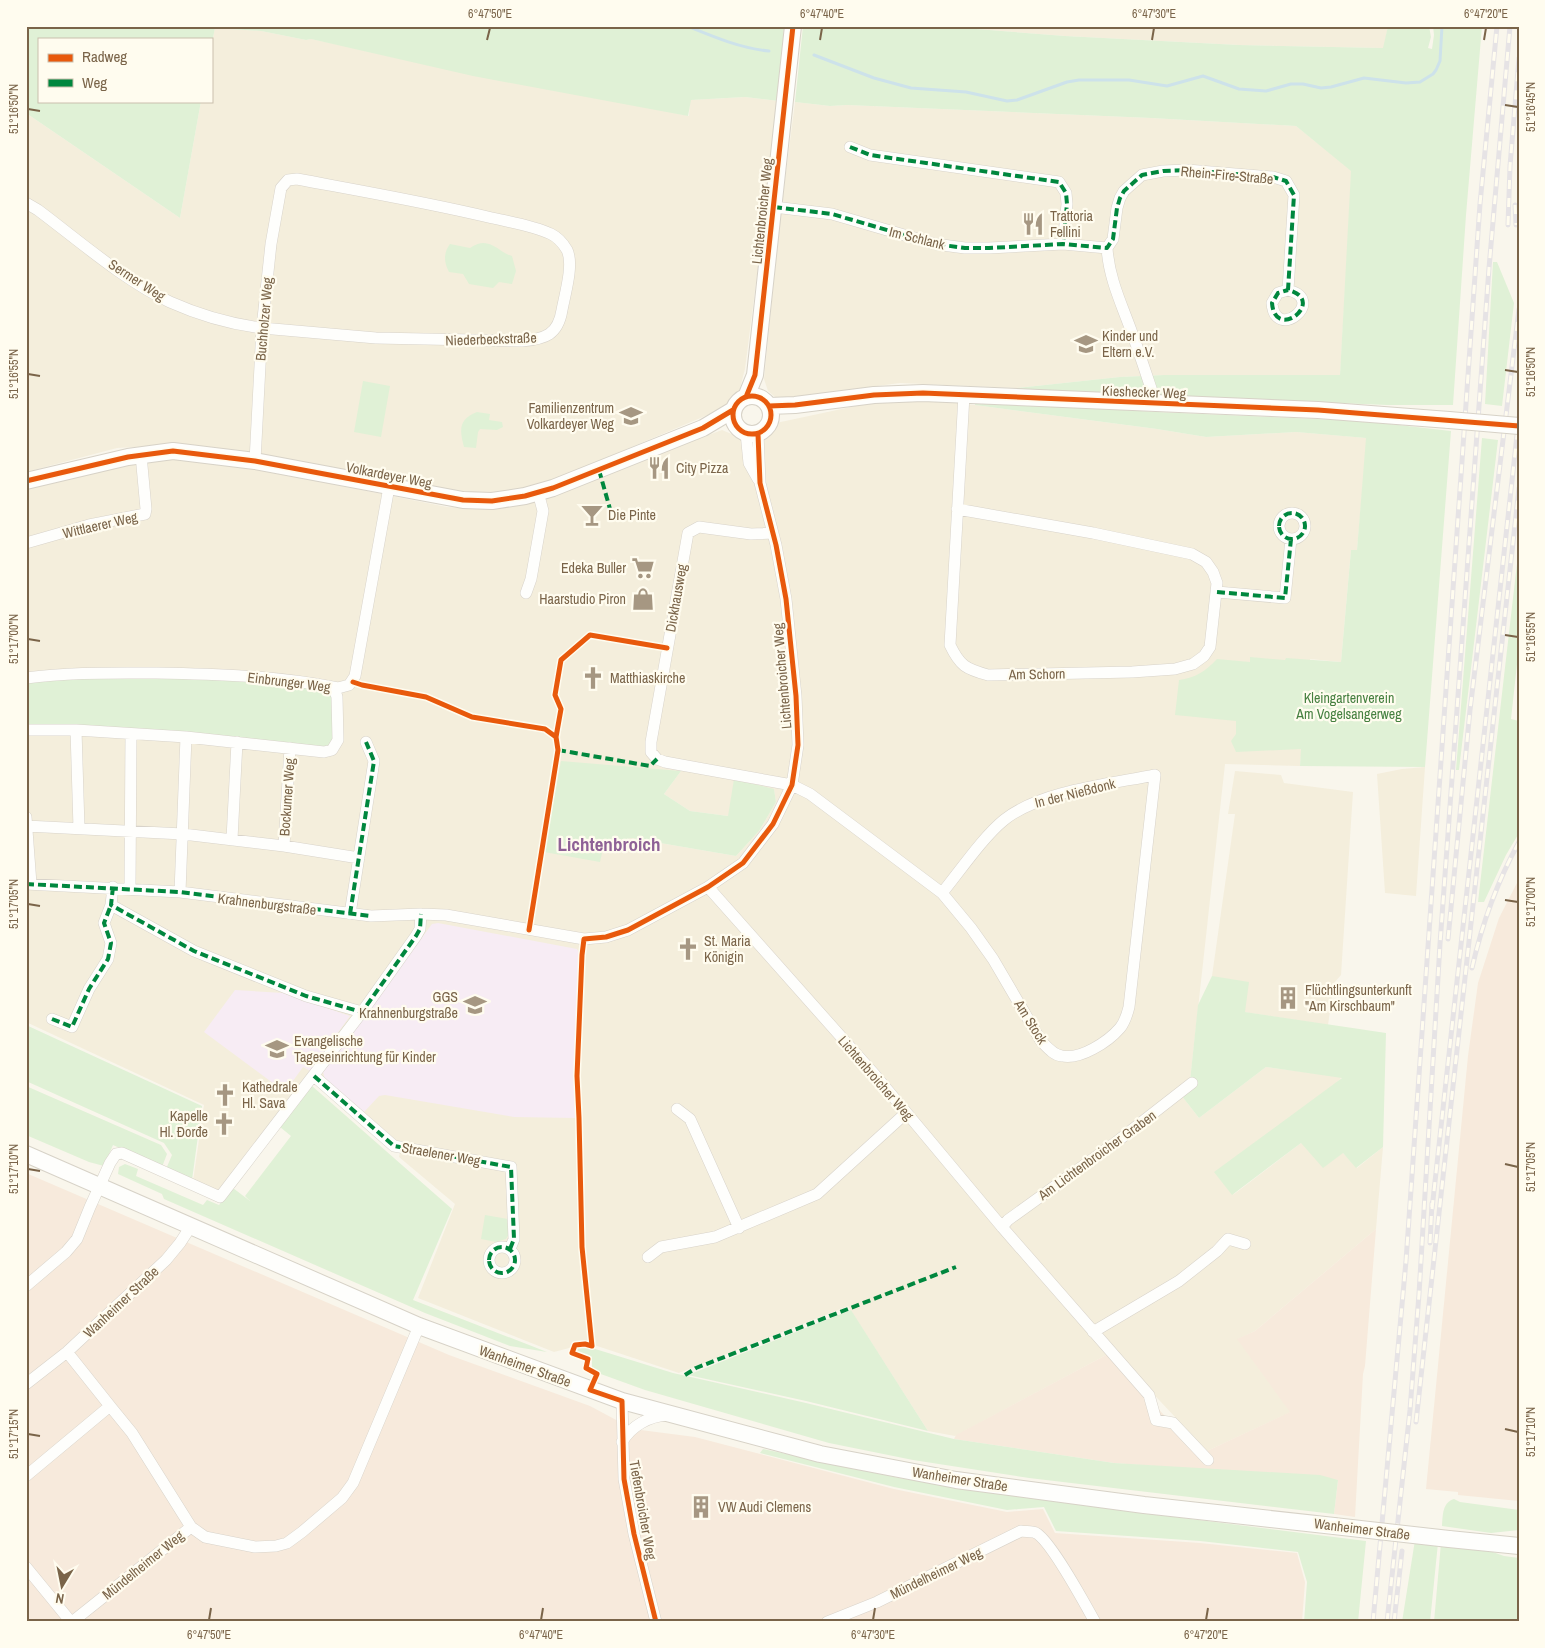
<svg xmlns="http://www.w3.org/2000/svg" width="1545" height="1648" viewBox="0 0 1545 1648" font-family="'Archivo Narrow',sans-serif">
<rect width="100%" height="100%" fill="#f9f6ec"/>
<path fill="#f4eedc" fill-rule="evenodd" d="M938,26H1388L1384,48L1239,45L1065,36Z
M215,28L261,31L306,40L311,39L689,116L690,100L745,97L779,101L745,369L739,392L729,406L558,478L525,490L465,494L213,447L169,445L117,448L26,472V113L180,218L201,101H211V48Z
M795,102L830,106L847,105L1151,118L1296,126L1352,171L1340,376L1164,375L1120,377L1017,388L900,383L792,397H775L768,391L764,379L780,220Z
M907,401L944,402L975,405L1157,429L1206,437L1296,432L1367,438L1357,550H1351L1341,662L1310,659L1300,766L1225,764L1190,1081L1181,1095L1199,1118L1266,1067L1342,1077L1233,1195L1301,1143L1343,1153L1357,1168L1383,1147L1376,1229L1255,1331L1238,1339L1291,1412L1207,1451L1112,1350L1108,1354L955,1436L928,1431L848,1306L679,1373L588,1343L554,1352L418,1298L455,1204L399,1157L402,1143L394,1141L314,1077L220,1192L193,1181L204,1105L26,1022V489L113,467L167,459L212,460L447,507L482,509L527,503L722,430L741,438L762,436L776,423L865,404ZM681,771L664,794L690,811L728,816L774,789L776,802L759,831L736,856L631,838L604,844Z
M1425,767L1416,896L1385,893L1377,774L1402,769Z
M1235,771L1281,775L1284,783L1353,792L1341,975L1334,983L1328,1025L1244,1012L1212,976L1235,814H1228Z"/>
<path fill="#f7eadc" d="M1519,879V1501L1458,1495V1492L1426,1489L1468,1056L1478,983L1499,918Z
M26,1173L449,1355L590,1406L633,1429L695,1437L894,1489L1007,1512L1043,1509L1055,1533L1200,1543L1297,1553L1305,1582L1302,1622H26Z
M1376,1229L1365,1366L1363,1374L1355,1517L1334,1514L1338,1480L1114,1463L954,1439L956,1435L1108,1354L1197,1451H1207L1290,1412L1237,1339L1255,1331Z"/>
<path fill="#f7ecf4" d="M438,923L577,949L581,955L574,1076L577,1118L514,1117L385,1095L379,1096L364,1112L325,1079L323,1072L432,924Z
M235,990L283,993L350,1016L310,1071L303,1067L285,1092L204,1032Z"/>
<path fill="#e0f1d6" d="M26,26H784L779,101L745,97L691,100L688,116L473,76L311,39L306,40L261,31L215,28L211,48V39H39V101H201L180,218L26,113Z
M803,26H938L1065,36L1239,45L1383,48L1388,26H1429L1431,37L1428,48L1432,49L1434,35L1433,26H1482L1466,215L1453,405H1387L1017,390V388L1120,377L1164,375H1340L1351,171L1296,126L1151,118L847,105L830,106L795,102Z
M450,244L470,248C489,234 499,253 512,256L516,271L512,284L499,282L493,288L469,284L463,274L449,272C444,263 443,253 450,244Z
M1493,262H1497L1514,303L1502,406L1485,404Z
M363,381L390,386L381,437L354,432Z
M975,401L1157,412L1363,421L1451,431L1425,767L1300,766L1301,749L1236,752L1231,741L1236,734V721L1175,715L1179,680C1195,678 1206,671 1217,659L1250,662V657L1285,660L1286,658L1341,662L1351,550H1357L1366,438L1296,432L1206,437L1157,429L975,405Z
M477,412L490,414L489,420L502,422L503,427L497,430L480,429L478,432L476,448L464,447C459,429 459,419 477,412Z
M1482,438L1498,440L1459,770H1456Z
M1519,546V646L1511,719L1519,721V833L1506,855L1484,902H1478Z
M222,674L335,692L332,750L26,726V680Z
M561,761L681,771L664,794L690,811L728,816L734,779L774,789L776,802L759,831L736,856L631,838L604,844L600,862L544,852Z
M1212,976L1249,982L1245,1012L1386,1033L1383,1147L1356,1168L1343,1153L1323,1168L1301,1143L1232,1195L1214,1172L1342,1078L1266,1067L1199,1118L1181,1095L1190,1081L1198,1005Z
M26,1025L202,1106L192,1180L166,1169L172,1155L164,1143L26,1081Z
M26,1086L161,1145L167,1154L162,1167L113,1145L104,1166L89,1162L26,1135Z
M312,1086L452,1209L413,1300L547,1352L510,1346L425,1313L164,1199L162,1194L118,1174L119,1167L125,1164L138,1169L136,1176L203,1205L207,1200L219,1205L233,1188L250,1201L245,1196L291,1136L280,1127Z
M485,1215L508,1219L509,1234L506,1239L496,1242L481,1239Z
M851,1310L928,1431L806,1401L688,1375Z
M583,1347L592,1348L673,1373L806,1403L954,1439L1114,1463L1320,1475L1338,1480L1334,1514L1029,1478L913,1460L829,1443L645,1390L598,1373L592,1368V1357L578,1352L577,1348Z
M763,1449L899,1478L1143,1513L1366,1541L1358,1622H1304L1307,1582L1298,1552L1200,1541L1056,1531L1044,1507L1007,1510L894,1487L760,1453Z
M1454,1499L1460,1502L1519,1510V1530L1491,1533L1442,1526C1443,1515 1442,1503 1454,1499Z
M1415,1540L1438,1543L1430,1622H1402Z
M1441,1543L1487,1550L1504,1556L1519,1558V1622H1434Z"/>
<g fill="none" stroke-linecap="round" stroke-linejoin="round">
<path stroke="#cde2ea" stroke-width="3" d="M626,26H645
M687,26C714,37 740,48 769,51
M814,55L874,78L911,88L966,92L1007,101L1017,100L1067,82L1079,80H1129L1167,86L1203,76L1239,89L1266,91L1291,84H1303L1321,88L1331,87L1364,78L1406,83L1420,82L1433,74L1436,70L1440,61L1442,26"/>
<defs>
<path id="street" d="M850,147L870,155L1059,182L1066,193L1067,204L1063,244
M26,203L38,210C78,240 125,281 170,302C199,315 230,324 262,328L376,338L522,341C545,339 558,335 562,310C565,294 574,264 567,250C563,243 557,237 551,234C532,225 509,222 488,217C425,202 361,191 297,179L288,180L281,188L271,244L262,328L255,461
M774,207L832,214L935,244L965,248H989L1063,244L1107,248
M1107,248L1113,239L1117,208L1120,198L1124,191L1142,175L1163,171L1187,170L1273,177L1286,181L1294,195L1288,290C1328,300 1275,343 1272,303L1278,293L1288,290
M1107,248C1109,279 1122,305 1132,333C1141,357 1148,380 1156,403
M746,433L749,463L758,479
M957,509L1093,533L1192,554L1206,562L1213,572L1217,583L1210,647L1204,656L1193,664L1175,669L1132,672L988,675C966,669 960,666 950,645L964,395
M1279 526a13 13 0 1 1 26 0a13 13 0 1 1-26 0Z
M773,533L751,534L699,527L688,533L651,742V752L657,759L665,762L792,785L810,794L942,893L971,928L993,959L1041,1041C1047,1047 1053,1055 1062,1056C1080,1060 1108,1042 1120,1028C1125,1022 1127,1015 1129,1007L1155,775C1110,784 1040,791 1004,820C983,837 960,871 942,893
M26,543L89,525L145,514L146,509L141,455
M1217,592L1285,598L1291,539
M526,593L531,579L543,511L538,492
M26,678C69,672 112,673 156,673C216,674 278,676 338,688L349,685L355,676L389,487
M26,730H76L186,737L324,752L332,750L338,740L337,697L335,691L329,686
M76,730L79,828
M26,817L31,884
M26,826L183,834L284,846L359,858
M232,839L237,742
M284,846L290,748
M26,884L180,892L371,916L421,914L446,915L584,939L606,937L628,930L708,887L743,863L773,824L792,785L798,745L796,696L786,599L776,545L760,483L758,434
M113,887L111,905L194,951L306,996L362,1012L416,936L420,929L421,914
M708,887L875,1075L1002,1227L1149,1395L1156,1420L1173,1423L1208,1460
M130,888L131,734
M180,892L186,737
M350,914L374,761L366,742
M52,1019L72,1027L89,989L108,959L111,943L104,923L111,905
M314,1076L394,1146L511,1167L514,1239L510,1249
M677,1109L690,1119L739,1228
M1002,1227L1008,1220L1115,1143L1192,1083
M489 1260a13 13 0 1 1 26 0a13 13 0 1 1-26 0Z
M648,1257L661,1247L715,1237L817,1194L906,1113
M26,1286L66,1252L77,1239L90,1207L110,1163L116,1154L122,1153L220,1197L362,1012
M1093,1332L1179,1281L1217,1251L1228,1239L1245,1244
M26,1384L67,1352L166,1260L180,1243L191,1226
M622,1401L624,1479L634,1534L656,1622
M110,1406L132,1433L191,1527L205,1537L255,1547L276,1546L287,1543L302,1532L342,1498L353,1483L419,1326
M622,1442C631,1426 649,1416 668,1415
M26,1476L110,1406L67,1352
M26,1567L71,1622
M72,1622L191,1527
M827,1622L877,1602L1021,1531C1025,1532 1032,1531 1036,1533C1051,1541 1085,1604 1095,1622"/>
<path id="secondary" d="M733 415a19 19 0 1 1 38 0a19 19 0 1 1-38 0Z
M746,397L755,375L793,26
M769,406L795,405L874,395L923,393L1318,410L1449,420
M26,481L128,457L173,451L255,461L463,500L492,501L525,496L553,488L703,428L733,410
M26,1154L419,1326L622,1401L820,1454L956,1480L1144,1505L1334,1526
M1449,1539L1519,1546"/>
</defs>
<use href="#street" stroke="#d8d3ca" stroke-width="12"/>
<use href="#secondary" stroke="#d7d2c7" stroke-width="18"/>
<use href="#street" stroke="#fefefc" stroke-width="11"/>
<use href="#secondary" stroke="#fefefc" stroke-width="16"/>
<defs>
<path id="rail" d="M1515,205L1516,225
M1508,225L1510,166L1519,58
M1448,939L1470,710L1519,309
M1472,968C1482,924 1497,882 1519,842
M1432,1209L1519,417
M1430,1243L1432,1203
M1416,1422L1519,488
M1373,1622L1406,1261L1480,204L1497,26
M1387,1622L1410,1410L1419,1294L1440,944L1489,268L1510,26
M1394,1622L1402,1551"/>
</defs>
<use href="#rail" stroke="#e6e3e5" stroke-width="5"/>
<use href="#rail" stroke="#fffcef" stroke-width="3" stroke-dasharray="9" stroke-linecap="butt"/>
<defs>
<path id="secondary-bridge" d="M1449,420L1519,426
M1334,1526L1449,1539"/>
</defs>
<use href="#secondary-bridge" stroke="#d7d2c7" stroke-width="18" stroke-linecap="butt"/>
<use href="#secondary-bridge" stroke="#fefefc" stroke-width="16"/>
<path stroke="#00873e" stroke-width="4" stroke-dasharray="8 4" stroke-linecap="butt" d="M850,147L870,155L1059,182L1066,193L1067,204L1063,244
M774,207L832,214L935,244L965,248H989L1063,244L1107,248L1113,239L1117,208L1120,198L1124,191L1142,175L1163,171L1187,170L1273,177L1286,181L1294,195L1288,290C1328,300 1275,343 1272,303L1278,293L1288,290
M599,470L610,509
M1279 526a13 13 0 1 1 26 0a13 13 0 1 1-26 0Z
M1217,592L1285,598L1291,539
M558,750L650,766L657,759
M26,884L180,892L371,916
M113,887L111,905L194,951L306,996L362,1012L416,936L420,929L421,914
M350,914L374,761L366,742
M52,1019L72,1027L89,989L108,959L111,943L104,923L111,905
M314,1076L394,1146L511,1167L514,1239L510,1249
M489 1260a13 13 0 1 1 26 0a13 13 0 1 1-26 0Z
M685,1375L696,1368L956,1267"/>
<defs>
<path id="cycleway" d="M733 415a19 19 0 1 1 38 0a19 19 0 1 1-38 0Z
M746,397L755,375L793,26
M769,406L795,405L874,395L923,393L1318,410L1519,426
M26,481L128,457L173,451L255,461L463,500L492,501L525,496L553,488L703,428L733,410
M353,682L362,685L426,697L472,717L545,729L556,737
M529,930L558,750L556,737L561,709L555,695L561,660L590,635L667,648
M656,1622L634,1534L624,1479L622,1401L590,1390L597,1374L586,1368L588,1359L572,1353L575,1345L585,1344L592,1346L582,1247L579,1118L577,1076L582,955L584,939L606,937L628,930L708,887L743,863L773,824L792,785L798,745L796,696L786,599L776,545L760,483L758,434"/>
</defs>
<use href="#cycleway" stroke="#fffcef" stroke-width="8"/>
<use href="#cycleway" stroke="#e8590c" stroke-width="5"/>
</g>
<path fill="none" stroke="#7a6449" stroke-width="2" d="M487,40L490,28M820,40L822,28M1152,40L1154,28M1484,40L1486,28M1505,105L1518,107M28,109L40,111M1505,370L1518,372M28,374L40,376M1505,635L1518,637M28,639L40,641M1505,900L1518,902M28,904L40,906M1505,1164L1518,1167M28,1169L40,1171M1505,1429L1518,1432M28,1434L40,1436M209,1620L211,1608M541,1620L543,1608M873,1620L875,1608M1206,1620L1208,1608"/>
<defs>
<symbol id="restaurant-bare" viewBox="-9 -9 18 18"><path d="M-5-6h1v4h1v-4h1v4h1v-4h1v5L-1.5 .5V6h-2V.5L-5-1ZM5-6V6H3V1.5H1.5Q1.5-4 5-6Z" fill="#a69782" stroke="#fffcef" stroke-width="2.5" paint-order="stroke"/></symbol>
<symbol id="school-bare" viewBox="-9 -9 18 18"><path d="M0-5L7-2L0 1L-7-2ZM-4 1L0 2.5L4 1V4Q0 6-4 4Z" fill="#a69782" stroke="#fffcef" stroke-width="2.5" paint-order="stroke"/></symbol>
<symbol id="bar-bare" viewBox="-9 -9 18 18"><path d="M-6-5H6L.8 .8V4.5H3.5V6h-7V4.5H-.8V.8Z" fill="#a69782" stroke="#fffcef" stroke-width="2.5" paint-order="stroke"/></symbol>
<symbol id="supermarket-bare" viewBox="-9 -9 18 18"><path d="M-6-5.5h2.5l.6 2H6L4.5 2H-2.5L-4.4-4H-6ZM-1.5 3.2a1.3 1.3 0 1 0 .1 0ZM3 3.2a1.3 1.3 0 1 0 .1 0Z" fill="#a69782" stroke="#fffcef" stroke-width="2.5" paint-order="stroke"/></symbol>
<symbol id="shop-bare" viewBox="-9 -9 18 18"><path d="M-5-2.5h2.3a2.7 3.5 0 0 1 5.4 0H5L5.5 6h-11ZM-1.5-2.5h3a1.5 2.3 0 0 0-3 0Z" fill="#a69782" stroke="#fffcef" stroke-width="2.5" paint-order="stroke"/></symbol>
<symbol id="church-bare" viewBox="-9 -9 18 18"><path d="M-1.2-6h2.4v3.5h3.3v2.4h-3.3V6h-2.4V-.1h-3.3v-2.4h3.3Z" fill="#a69782" stroke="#fffcef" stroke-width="2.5" paint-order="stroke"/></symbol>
<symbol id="building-bare" viewBox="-9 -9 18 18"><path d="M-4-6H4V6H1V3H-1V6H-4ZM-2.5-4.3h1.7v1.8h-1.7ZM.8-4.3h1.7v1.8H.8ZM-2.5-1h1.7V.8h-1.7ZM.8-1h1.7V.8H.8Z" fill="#a69782" stroke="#fffcef" stroke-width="2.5" paint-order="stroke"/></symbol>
</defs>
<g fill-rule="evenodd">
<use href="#restaurant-bare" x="1017" y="208" width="32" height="32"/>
<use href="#school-bare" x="1070" y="328" width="32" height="32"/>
<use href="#school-bare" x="615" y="400" width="32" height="32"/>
<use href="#restaurant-bare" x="643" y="452" width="32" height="32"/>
<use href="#bar-bare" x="576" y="499" width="32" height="32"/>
<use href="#supermarket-bare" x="627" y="552" width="32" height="32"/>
<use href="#shop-bare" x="627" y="583" width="32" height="32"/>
<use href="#church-bare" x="577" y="662" width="32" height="32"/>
<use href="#church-bare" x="672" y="933" width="32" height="32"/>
<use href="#building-bare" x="1272" y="982" width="32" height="32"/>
<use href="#school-bare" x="459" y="989" width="32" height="32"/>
<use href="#school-bare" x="261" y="1033" width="32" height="32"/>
<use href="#church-bare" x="209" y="1079" width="32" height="32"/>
<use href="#church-bare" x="208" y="1108" width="32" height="32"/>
<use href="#building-bare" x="685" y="1491" width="32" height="32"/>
</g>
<g text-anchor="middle" stroke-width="4.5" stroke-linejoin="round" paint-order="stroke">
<g font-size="14" fill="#7a6449" stroke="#fffcef">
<text transform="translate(1227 175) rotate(5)" y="5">Rhein-Fire-Straße</text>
<text transform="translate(762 211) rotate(-84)" y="5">Lichtenbroicher Weg</text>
<text transform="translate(917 238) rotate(14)" y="5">Im Schlank</text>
<text transform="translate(137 280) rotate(33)" y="5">Sermer Weg</text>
<text transform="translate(264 319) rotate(-85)" y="5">Buchholzer Weg</text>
<text transform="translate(491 339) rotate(-2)" y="5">Niederbeckstraße</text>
<text transform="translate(1144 392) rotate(2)" y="5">Kieshecker Weg</text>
<text transform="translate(389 475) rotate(11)" y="5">Volkardeyer Weg</text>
<text transform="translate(100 525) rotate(-13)" y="5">Wittlaerer Weg</text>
<text transform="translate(676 598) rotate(-80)" y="5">Dickhausweg</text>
<text transform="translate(1037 674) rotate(-1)" y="5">Am Schorn</text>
<text transform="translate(782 676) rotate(-95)" y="5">Lichtenbroicher Weg</text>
<text transform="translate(289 682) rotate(7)" y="5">Einbrunger Weg</text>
<text transform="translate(1075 793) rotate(-14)" y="5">In der Nießdonk</text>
<text transform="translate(287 797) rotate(-86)" y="5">Bockumer Weg</text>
<text transform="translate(267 904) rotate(7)" y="5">Krahnenburgstraße</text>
<text transform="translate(1031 1022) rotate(58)" y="5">Am Stock</text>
<text transform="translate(876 1078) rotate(49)" y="5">Lichtenbroicher Weg</text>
<text transform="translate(441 1154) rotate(10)" y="5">Straelener Weg</text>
<text transform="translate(1097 1155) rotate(-36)" y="5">Am Lichtenbroicher Graben</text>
<text transform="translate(121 1302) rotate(-43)" y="5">Wanheimer Straße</text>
<text transform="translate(525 1366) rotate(20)" y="5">Wanheimer Straße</text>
<text transform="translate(960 1479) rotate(9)" y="5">Wanheimer Straße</text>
<text transform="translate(643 1510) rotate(80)" y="5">Tiefenbroicher Weg</text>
<text transform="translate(1362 1529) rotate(7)" y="5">Wanheimer Straße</text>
<text transform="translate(143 1565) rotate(-39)" y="5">Mündelheimer Weg</text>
<text transform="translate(936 1573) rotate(-26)" y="5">Mündelheimer Weg</text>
</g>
<g font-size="14" fill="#7a6449" stroke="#fffcef" text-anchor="start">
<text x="1050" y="221">Trattoria<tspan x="1050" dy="16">Fellini</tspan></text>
<text x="1102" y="341">Kinder und<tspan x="1102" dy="16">Eltern e.V.</tspan></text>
<text x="614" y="413" text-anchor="end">Familienzentrum<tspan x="614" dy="16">Volkardeyer Weg</tspan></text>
<text x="676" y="473">City Pizza</text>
<text x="608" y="520">Die Pinte</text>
<text x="626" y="573" text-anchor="end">Edeka Buller</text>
<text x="626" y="604" text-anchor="end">Haarstudio Piron</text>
<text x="610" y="683">Matthiaskirche</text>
<text x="704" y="946">St. Maria<tspan x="704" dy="16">Königin</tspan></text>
<text x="1305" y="995">Flüchtlingsunterkunft<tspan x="1305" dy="16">"Am Kirschbaum"</tspan></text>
<text x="458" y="1002" text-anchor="end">GGS<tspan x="458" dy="16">Krahnenburgstraße</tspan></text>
<text x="294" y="1046">Evangelische<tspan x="294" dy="16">Tageseinrichtung für Kinder</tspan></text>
<text x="242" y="1092">Kathedrale<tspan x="242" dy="16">Hl. Sava</tspan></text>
<text x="208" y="1121" text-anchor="end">Kapelle<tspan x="208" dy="16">Hl. Đorđe</tspan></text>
<text x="718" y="1512">VW Audi Clemens</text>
</g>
<g font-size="14" fill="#468040" stroke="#fffcef">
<text x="1349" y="703">Kleingartenverein<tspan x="1349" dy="16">Am Vogelsangerweg</tspan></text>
</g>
<g font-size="19" font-weight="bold" fill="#8e6196" stroke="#fffcef">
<text x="609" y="851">Lichtenbroich</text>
</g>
</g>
<rect width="1545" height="1648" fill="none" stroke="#fffcef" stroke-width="55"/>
<rect x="38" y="38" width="175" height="65" fill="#fffcef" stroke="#cabfad"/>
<rect x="48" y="54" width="25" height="8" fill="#e8590c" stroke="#cabfad"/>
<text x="82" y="62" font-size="15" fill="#7a6449">Radweg</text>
<rect x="48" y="79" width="25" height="8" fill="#00873e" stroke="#cabfad"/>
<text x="82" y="88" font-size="15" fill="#7a6449">Weg</text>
<g transform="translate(62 1586) rotate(190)" stroke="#fffcef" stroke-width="4" paint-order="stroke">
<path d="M0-4L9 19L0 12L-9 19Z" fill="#7a6449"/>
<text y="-8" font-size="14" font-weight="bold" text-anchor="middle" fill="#7a6449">N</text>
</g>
<rect x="28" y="28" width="1490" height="1592" fill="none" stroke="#7a6449" stroke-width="2"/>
<g font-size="12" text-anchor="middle" fill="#7a6449">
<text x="490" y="18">6°47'50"E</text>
<text x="822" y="18">6°47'40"E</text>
<text x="1154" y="18">6°47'30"E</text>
<text x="1486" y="18">6°47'20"E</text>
<text transform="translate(1531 107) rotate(-90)" y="4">51°16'45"N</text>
<text transform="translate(14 109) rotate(-90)" y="4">51°16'50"N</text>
<text transform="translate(1531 372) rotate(-90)" y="4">51°16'50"N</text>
<text transform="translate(14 374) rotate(-90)" y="4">51°16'55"N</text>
<text transform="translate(1531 637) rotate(-90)" y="4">51°16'55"N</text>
<text transform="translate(14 639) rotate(-90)" y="4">51°17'00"N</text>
<text transform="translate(1531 902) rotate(-90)" y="4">51°17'00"N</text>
<text transform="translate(14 904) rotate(-90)" y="4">51°17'05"N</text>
<text transform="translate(1531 1167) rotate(-90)" y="4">51°17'05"N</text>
<text transform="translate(14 1169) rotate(-90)" y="4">51°17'10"N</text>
<text transform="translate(1531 1432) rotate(-90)" y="4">51°17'10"N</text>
<text transform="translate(14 1434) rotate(-90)" y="4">51°17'15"N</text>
<text x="209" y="1639">6°47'50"E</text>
<text x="541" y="1639">6°47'40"E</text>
<text x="873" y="1639">6°47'30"E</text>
<text x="1206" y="1639">6°47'20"E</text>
</g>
</svg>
